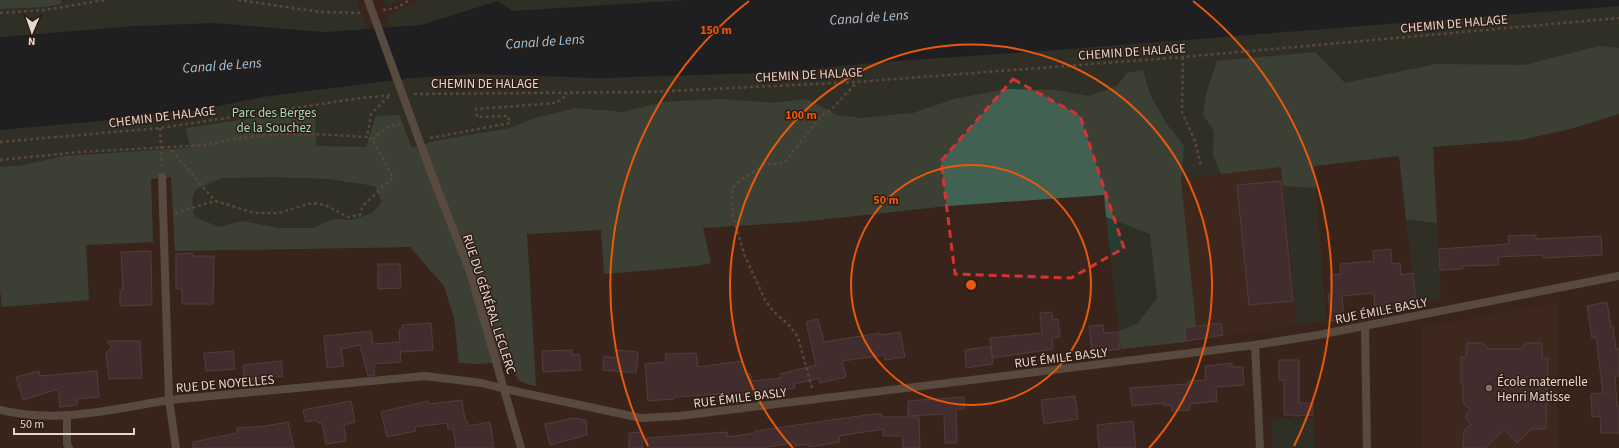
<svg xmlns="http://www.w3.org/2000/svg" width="1619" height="448" viewBox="0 0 1619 448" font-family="'Source Sans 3',sans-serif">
<rect width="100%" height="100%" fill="#39251c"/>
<path fill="#462c21" d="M1281,167L1297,325L1186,342L1185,328L1196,326L1181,179Z
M1558,302L1557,448H1421V328Z"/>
<path fill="#263d32" d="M0,0H357L386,81L471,74L600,78L767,73L895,61L1057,50L1619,6V114L1570,129L1521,140L1432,147L1399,156L1314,166L1281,167L1181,179L1104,195L948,206L799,222L703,228L711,263L696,266L604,274L601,230L527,234L536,386C516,382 517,380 510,361L481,364L459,363L454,318L444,286L410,247L175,251L171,177L151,179L153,242L86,245L89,300L2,307L0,289Z
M384,0H403L386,7Z
M420,0H686L512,11L498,1L421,25L390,27L386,16Z
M1283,186L1316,188L1326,321L1297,325Z
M1106,217L1150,233L1157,298L1137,324L1119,331Z
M1406,219L1437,223L1441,299L1416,304Z
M1314,418L1315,448H1272L1271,419Z"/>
<path fill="#426152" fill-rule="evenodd" d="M0,0H61L62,4L44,7L0,9Z
M1599,46L1619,48V114L1570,129L1521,140L1433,147L1437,223L1406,219L1399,156L1314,166L1316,188L1283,186L1281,167L1221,174L1213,155L1214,131L1203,115L1206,94L1217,61L1315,52L1345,83L1436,64L1525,65Z
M1143,70L1150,94L1166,123L1184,146L1181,179L1196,326L1185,328L1186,342L1121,349L1119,331L1137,324L1157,298L1150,234L1106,217L1104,195L948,206L799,222L703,228L711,263L696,266L604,274L601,230L527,234L536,386C516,382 517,380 510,361L481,364L459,363L454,318L444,286L410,247L175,251L171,177L151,179L153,242L86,245L89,300L2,307L0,289V167L19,166L65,156L190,148L186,128L315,109L316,146L366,147L376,116L399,115L412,148L435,141L510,128L535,118L576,108L623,112L664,102L720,99L773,103L807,99L837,115L861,118L913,113L954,99L1006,89L1055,90L1089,96L1117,86L1127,73ZM273,177L329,179L375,186L382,202L372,213L353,220L333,219L313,228H278L242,221L219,227L194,217L192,199L196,189L222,178Z"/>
<path fill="#021a2a" d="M686,0H1619V6L1057,50L895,61L767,73L600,78L471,74L412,78L263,97L193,111L92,122L0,130V37L135,26L214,23L325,32L421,25L498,1L512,11Z"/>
<path fill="#4d3843" stroke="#715a65" d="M1281,181L1293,301L1249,305L1237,185Z
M1536,235V239L1601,236L1602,255L1544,258L1543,255L1498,257L1499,265L1463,266V269L1440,270L1439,249L1509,244L1508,236Z
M1391,249L1392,264L1400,263L1401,275L1413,273L1416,304L1375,312L1374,293L1342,296L1344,318L1331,321L1328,294H1331L1330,275L1341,274L1340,264L1374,261L1373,251Z
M151,251L152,305L120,306V290H123L121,252Z
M193,253V256H214L213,304H182V289H176V254Z
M378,264H400L401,288L378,289Z
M1607,302L1611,327L1613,326L1616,349H1619V376H1615L1617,406H1619V433H1601L1600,416L1592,417L1591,394L1603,393L1596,337L1592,338L1587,306Z
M1052,312L1053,320L1058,319L1060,337L1052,338L1053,349L992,358L990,338L1042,333L1040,313Z
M818,319L824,342L880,333V335L900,332L905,357L885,360L884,355L842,361L846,377L820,383L819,378L794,384L795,388L722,398L721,394L674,397V399L648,401L645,364L666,362L665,354L696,353L698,367L742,361L746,374L750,373L752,381L781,378L780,374L816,365L806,322Z
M431,323L433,350L401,352L400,349L401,362L374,364L375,375L368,376L360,345L341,349L344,366L327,368L324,336L371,331L373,344L400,342L399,330H402V325Z
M1221,323L1223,335L1186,341L1185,328Z
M1103,325L1104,333L1118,332L1120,349L1092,353L1089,326Z
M107,341H140L142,378L109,379L106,353L112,347Z
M1467,343H1482L1489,349H1520L1526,343H1542V358H1548L1546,429H1531L1517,443L1504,430L1485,448H1463L1464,430L1471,424L1465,418L1470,409L1463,403V383H1461V357H1466Z
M991,346L993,364L966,368L965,350Z
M572,350V355L579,354L581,370L543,372L542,351Z
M617,350L638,352L636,373L603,370L604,356L616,358Z
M233,351L235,369L206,371L204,353Z
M1279,360H1299V403H1313V415L1293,416V415H1284V380H1279Z
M281,361L283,376L244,380L243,365Z
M1232,363V367H1243L1244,385L1216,387L1217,401L1190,404V410L1172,411L1171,405L1164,406V403L1132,406L1130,388L1188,384V381L1206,380L1205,366Z
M39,371L40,376L97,371L99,397L77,399V405L60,407L58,389L23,400L16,377Z
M1075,396L1078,419L1044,424L1041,400Z
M964,397V409H956L957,443H945L944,414L908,416V401Z
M462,400L465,420H467L468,426L490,422L494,448H456L453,429H448L447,423L415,427L416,431L387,437L381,412L428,401L429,404Z
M351,401L355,422L344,425L346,441L326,444L322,423H318L317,420L306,422L303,410Z
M873,414H882V417H919L920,448H903L902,436H883V429L839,436L840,442L809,447V444L795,446L794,443L760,448H648L647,438L727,432L728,437L755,433V431Z
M574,418L586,420L587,435L550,445L545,424Z
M1133,421L1136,448H1099L1097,425Z
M288,422L294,448H193V442L237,433V428L265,426Z
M642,432L643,448H629V433Z"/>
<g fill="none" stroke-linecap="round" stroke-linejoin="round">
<path stroke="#7f6d66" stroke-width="2.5" stroke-dasharray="3 3" stroke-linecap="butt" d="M238,0L321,12L360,13
M383,10L396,8L410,0
M0,13L44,10L105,0
M1183,57L1182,112L1195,141L1201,166
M414,94L648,92L856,82L1183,57L1619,18
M160,128L162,166
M430,138L510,123L508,116L477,117L476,109L556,103L568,94
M373,140C381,131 388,125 401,124
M0,142L160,128L361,98L392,95
M168,146L215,201
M0,160L79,152L207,145L231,139L278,134H315L367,137L371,114L389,96
M175,213L215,201L255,213H278L312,203L325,205L348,217L360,215L363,206L393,177L373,140L367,137
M812,388L798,337L788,324L774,312L765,300L744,254L733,216L732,188L741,180L764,165L784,163L822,115L831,110L856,83"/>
<path stroke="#80786c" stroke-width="8" d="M162,177L169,400L425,376L482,383L505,389L641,418L679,416L1255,345L1318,335L1619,276
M1365,326L1367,448
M1255,345L1260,448
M0,410C57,424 113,409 169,400L176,448
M67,417V444L69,448"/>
<path stroke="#80786c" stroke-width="8" d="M430,170L470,272L521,448"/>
<path stroke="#80786c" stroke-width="8" d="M368,0L430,170"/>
</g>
<path d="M0 0H1619V448H0ZM1013,79L1080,116L1124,248L1071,278L955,274L941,161Z" fill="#39251c" fill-opacity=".55" fill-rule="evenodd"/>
<path fill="none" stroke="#d73130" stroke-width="3" stroke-dasharray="8 5" stroke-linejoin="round" d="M1013,79L1080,116L1124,248L1071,278L955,274L941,161Z"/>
<g fill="none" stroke="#e8590c" stroke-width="2">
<circle cx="971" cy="285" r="120"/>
<path d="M793 448A241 241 0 1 1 1149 448"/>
<path d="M648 446A361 361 0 0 1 749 1M1193 1A361 361 0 0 1 1294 446"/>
</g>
<circle fill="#8d6e63" stroke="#2e1c13" stroke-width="1.5" cx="1489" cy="388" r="4"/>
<g text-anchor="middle" stroke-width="3" stroke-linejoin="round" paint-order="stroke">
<g font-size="13" fill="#e4d6d0" stroke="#2e1c13">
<text transform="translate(1454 23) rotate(-5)" y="5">CHEMIN DE HALAGE</text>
<text transform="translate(1132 51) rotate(-4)" y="5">CHEMIN DE HALAGE</text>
<text transform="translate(809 74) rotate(-3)" y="5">CHEMIN DE HALAGE</text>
<text x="485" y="88">CHEMIN DE HALAGE</text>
<text transform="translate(162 116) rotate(-7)" y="5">CHEMIN DE HALAGE</text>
<text transform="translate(490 304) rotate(72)" y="5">RUE DU GÉNÉRAL LECLERC</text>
<text transform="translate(1381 310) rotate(-11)" y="5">RUE ÉMILE BASLY</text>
<text transform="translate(1061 357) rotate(-7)" y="5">RUE ÉMILE BASLY</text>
<text transform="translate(225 383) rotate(-5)" y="5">RUE DE NOYELLES</text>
<text transform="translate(740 397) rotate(-7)" y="5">RUE ÉMILE BASLY</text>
</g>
<g font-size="13" fill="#9fdbbd" stroke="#2e1c13">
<text x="274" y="117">Parc des Berges<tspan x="274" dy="15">de la Souchez</tspan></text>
</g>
<g font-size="13" fill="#e4d6d0" stroke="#2e1c13" text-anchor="start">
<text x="1497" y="386">École maternelle<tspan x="1497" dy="15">Henri Matisse</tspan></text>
</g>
<g font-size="14" font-style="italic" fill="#96c8ed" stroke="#2e1c13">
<text transform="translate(869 17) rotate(-4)" y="5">Canal de Lens</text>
<text transform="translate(545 41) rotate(-4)" y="5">Canal de Lens</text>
<text transform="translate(222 65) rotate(-4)" y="5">Canal de Lens</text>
</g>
</g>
<circle cx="971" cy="285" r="6" fill="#e8590c" stroke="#2e1c13" stroke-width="2"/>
<g font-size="12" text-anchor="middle" font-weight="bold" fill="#e8590c" stroke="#2e1c13" stroke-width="3" stroke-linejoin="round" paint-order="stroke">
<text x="716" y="34">150 m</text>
<text x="801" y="119">100 m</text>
<text x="886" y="204">50 m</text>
</g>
<g transform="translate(32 32) rotate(182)" stroke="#2e1c13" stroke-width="3" paint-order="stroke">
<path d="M0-3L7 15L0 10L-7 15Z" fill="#e4d6d0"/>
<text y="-6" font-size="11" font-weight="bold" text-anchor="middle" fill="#e4d6d0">N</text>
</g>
<path d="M14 428v6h120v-6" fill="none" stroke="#e4d6d0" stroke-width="2"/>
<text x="20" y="428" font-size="12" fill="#e4d6d0" stroke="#2e1c13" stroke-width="3" paint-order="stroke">50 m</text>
</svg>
